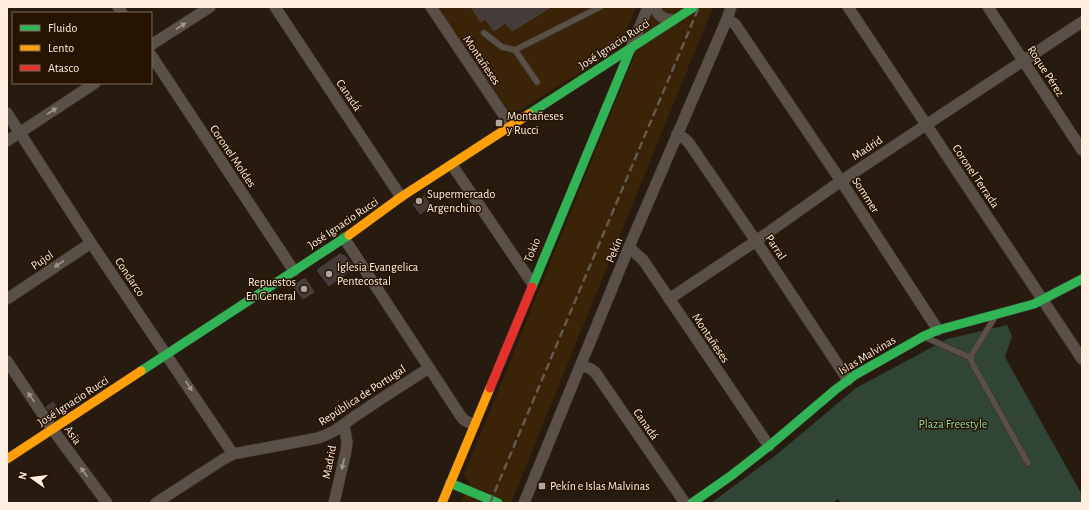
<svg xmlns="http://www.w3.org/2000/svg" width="1089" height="510" viewBox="0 0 1089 510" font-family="'Alegreya Sans',sans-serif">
<rect width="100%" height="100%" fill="#271b0f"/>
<path fill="#3b2307" d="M438,7H636L619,48L515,113L510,112Z
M654,7H713L511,503H461L470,482L464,475Z"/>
<path fill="#304535" d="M1007,325L1012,336L1005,357L1082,495V503H841L838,499L832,503H711L776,455L856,388L947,339Z"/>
<path fill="#453b39" stroke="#4b4240" d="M471,7H551L512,31L505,23L494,31L485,19L481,22Z
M424,196L431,206L420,214L413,204Z
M340,254L345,256L354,268L329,286L317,270Z
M305,278L314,292L303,299L293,286Z
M53,402L61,413L55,417L46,407Z"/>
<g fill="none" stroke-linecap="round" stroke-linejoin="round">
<defs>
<path id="lane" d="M484,33L502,47L515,50L600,7
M515,50L537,82
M995,317L972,354L971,361L1028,463
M927,338L971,358"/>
<path id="street" d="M118,7L122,13
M275,7L401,197
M431,7L511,126
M655,7C658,17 664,19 673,20
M848,7L1082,359
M988,7L1082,150
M727,19L735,24L841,181L938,330
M151,45L210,7
M631,48L648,7
M151,55L294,271
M7,113L91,243L233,454
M677,134L685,139L689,143L756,241L848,380
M7,141L95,83
M452,165L532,283
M344,238L460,415L464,420L474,425
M629,247L643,260L769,446
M7,299L91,243
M669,299L756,241L841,181L1082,22
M7,361L53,430L107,503
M581,365L591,369L595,372L685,503
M156,503L222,460L233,454L318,438C337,432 344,423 360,413C383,397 406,383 429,368
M334,503L346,451L347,442L344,425
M524,503L629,247L727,19L731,7"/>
<path id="fast" d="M529,114L694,7
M532,287L631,48
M141,371L349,235
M450,483L498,503
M692,503L732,475L769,446L835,390L855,375L924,336L938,330L1034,304L1082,279"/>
<path id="slow" d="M349,235L401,197L529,114
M7,459L141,371
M442,503L490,388"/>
<path id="jam" d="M490,388L532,287"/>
</defs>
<use href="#lane" stroke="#3e352d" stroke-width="7"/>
<use href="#street" stroke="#3e352d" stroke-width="12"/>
<use href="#fast" stroke="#3e352d" stroke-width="10"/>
<use href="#slow" stroke="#3e352d" stroke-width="10"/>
<use href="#jam" stroke="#3e352d" stroke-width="10"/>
<use href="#lane" stroke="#5a5047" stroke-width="5.5"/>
<use href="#street" stroke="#5a5047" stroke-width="11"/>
<use href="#fast" stroke="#30b455" stroke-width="9"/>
<use href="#slow" stroke="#ff9f0a" stroke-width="9"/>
<use href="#jam" stroke="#e5322d" stroke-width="9"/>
<path stroke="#635b52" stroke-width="2.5" stroke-dasharray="8 4" stroke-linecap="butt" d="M490,503L699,7"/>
</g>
<defs><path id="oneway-solid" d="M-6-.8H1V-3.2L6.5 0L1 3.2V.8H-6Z"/></defs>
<g fill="#a3978c">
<use href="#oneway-solid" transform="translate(181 26) rotate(-33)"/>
<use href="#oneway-solid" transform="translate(52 111) rotate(-33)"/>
<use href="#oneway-solid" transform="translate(59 264) rotate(146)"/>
<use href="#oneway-solid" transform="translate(189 386) rotate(57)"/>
<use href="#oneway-solid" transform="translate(31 397) rotate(-124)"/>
<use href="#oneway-solid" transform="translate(343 464) rotate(103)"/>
<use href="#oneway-solid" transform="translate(84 472) rotate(-126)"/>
</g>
<g fill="#b2a498" stroke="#261300" stroke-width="1.5">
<rect x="495" y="119" width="8" height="8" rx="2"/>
<circle cx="419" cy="201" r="4"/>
<circle cx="329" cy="274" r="4"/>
<circle cx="304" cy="289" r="4"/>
<rect x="538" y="482" width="8" height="8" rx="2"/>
</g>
<g text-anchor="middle" stroke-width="3" stroke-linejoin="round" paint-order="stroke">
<g font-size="12" fill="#fdeee1" stroke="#261300">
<text transform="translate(614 44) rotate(-33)" y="4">José Ignacio Rucci</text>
<text transform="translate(482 60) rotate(56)" y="4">Montañeses</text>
<text transform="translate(1046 71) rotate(57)" y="4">Roque Pérez</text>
<text transform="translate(349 95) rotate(56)" y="4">Canadá</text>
<text transform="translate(867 148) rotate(-34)" y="4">Madrid</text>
<text transform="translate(233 156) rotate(56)" y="4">Coronel Moldes</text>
<text transform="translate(976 176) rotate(56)" y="4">Coronel Terrada</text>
<text transform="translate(866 195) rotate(57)" y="4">Sommer</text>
<text transform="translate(343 223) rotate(-34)" y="4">José Ignacio Rucci</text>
<text transform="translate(776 247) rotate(56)" y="4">Parral</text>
<text transform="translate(532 250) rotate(-67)" y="4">Tokio</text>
<text transform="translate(614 250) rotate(-68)" y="4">Pekín</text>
<text transform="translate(42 260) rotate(-34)" y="4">Pujol</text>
<text transform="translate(130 277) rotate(56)" y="4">Condarco</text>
<text transform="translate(711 338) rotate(56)" y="4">Montañeses</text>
<text transform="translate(867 355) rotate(-31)" y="4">Islas Malvinas</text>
<text transform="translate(362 395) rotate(-33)" y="4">República de Portugal</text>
<text transform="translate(73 401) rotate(-33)" y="4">José Ignacio Rucci</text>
<text transform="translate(646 424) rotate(55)" y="4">Canadá</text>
<text transform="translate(73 435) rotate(54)" y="4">Asia</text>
<text transform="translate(329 462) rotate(-79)" y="4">Madrid</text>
</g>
<g font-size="12" fill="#fdeee1" stroke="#261300" text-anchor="start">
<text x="507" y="120">Montañeses<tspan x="507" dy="14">y Rucci</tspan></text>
<text x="427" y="198">Supermercado<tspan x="427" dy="14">Argenchino</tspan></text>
<text x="337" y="271">Iglesia Evangelica<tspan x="337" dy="14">Pentecostal</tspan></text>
<text x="296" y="286" text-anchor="end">Repuestos<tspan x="296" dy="14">En General</tspan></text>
<text x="550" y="490">Pekín e Islas Malvinas</text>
</g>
<g font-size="12" fill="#8dd7a8" stroke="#261300">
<text x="953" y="428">Plaza Freestyle</text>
</g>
</g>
<rect width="1089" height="510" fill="none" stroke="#fdeee1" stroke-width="16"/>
<rect x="12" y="12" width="140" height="72" fill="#261300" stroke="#7c6b5a"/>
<rect x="20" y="25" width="20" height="6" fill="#30b455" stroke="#7c6b5a"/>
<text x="48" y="32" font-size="12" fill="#fdeee1">Fluido</text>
<rect x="20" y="45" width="20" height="6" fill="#ff9f0a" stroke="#7c6b5a"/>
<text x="48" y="52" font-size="12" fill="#fdeee1">Lento</text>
<rect x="20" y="65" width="20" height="6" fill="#e5322d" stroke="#7c6b5a"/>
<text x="48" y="72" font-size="12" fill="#fdeee1">Atasco</text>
<g transform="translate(32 478) rotate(284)" stroke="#261300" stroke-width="3" paint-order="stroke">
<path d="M0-3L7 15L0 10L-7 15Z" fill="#fdeee1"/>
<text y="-6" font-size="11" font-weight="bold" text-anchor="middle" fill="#fdeee1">N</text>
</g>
</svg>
